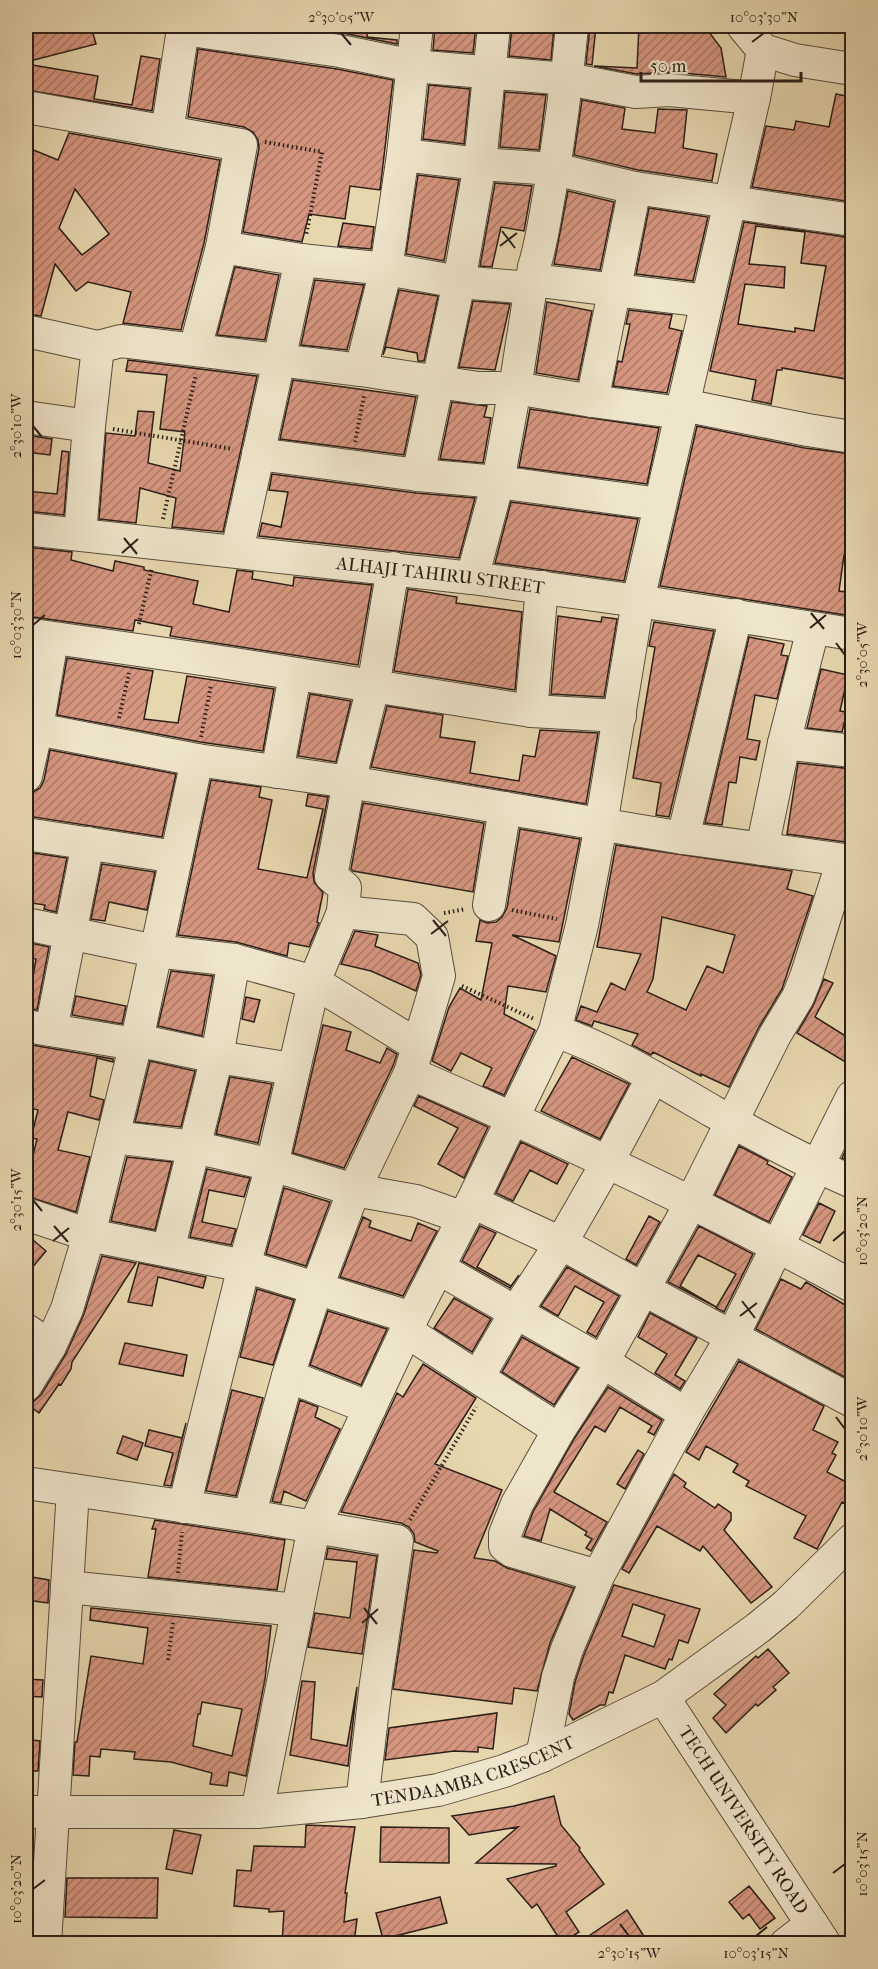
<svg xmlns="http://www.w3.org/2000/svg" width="878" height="1969" viewBox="0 0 878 1969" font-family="'IM FELL French Canon',serif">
<defs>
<pattern id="building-hatch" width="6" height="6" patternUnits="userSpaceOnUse" patternTransform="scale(1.5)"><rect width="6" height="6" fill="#d69680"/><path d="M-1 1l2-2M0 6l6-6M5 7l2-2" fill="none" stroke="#ae7a68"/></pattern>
</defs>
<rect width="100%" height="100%" fill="#e7d7af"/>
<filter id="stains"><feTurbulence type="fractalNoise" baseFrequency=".00333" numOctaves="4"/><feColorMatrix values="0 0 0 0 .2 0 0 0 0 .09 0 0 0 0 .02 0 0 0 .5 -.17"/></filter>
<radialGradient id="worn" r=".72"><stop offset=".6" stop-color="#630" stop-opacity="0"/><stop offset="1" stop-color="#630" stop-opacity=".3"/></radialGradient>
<path fill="url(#building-hatch)" stroke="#2b1f18" stroke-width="1.5" fill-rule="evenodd" d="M26,26H91L96,44L26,62Z
M288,26H368L367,37L397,40V44L343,33Z
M435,26H476L473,53L433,50Z
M512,26H554L551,60L509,56Z
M590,26H596L592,65L586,64Z
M639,26H700L709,32L721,48L726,77L671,72L637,74L594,66L637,68Z
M198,49L337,69L393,80L380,190L350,186L345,219L309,214L302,242L243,232L259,148L258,140L253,132L244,127L188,117Z
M141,56L160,59L152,111L26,90V64L98,76L94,99L132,105Z
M429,85L470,89L464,144L423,139Z
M505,92L546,95L539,150L500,147Z
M836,94L852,97V202L752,187L766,126L794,130L796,121L829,127Z
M582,100L625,108L622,129L655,133L658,109L687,110L683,148L717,154L712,181L638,170L574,155Z
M69,133L220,160L204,243L181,330L123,323L131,292L88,282L76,291L55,264L41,316L26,314V161L31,149L58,160ZM75,189L109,234L82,255L59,228Z
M418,175L459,180L444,261L406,254Z
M495,183L532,186L524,231L501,227L492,267L480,266Z
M568,191L614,202L600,270L554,264Z
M649,208L708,217L693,281L636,274Z
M744,222L852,238V380L782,368V370H777L771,404L752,400L756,380L710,371ZM756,226L805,232L801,263L826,266L814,331L795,328V332L738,324L745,284L784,288L785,267L749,264Z
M343,223L374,227L371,249L338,246Z
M235,267L279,275L265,340L217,335Z
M315,280L364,285L347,350L301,345Z
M399,290L438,296L424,361H418L417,353L386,347L383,355Z
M473,301L510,304L495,370L459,367Z
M547,302L592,311L578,380L536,373Z
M629,310L672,315L669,328L682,331L667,393L613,386L618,361L622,362L630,324H626Z
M128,360L257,376L223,532L172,527L176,498L140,488L136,523L99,519L106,433L135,436L138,411L154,412L148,463L180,471L185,432L160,429L167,375L126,371Z
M293,380L416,397L404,455L280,439Z
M452,402L487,406L484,417L491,418L483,463L440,459Z
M530,409L659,428L647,484L519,467Z
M697,426L805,448L852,454V474L849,491L852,492V556L844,555L839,591L852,593V616L660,586Z
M26,435L52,439L50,455L26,452Z
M62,451L69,452L64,515L26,511V491L57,494Z
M272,474L416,493L475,498L459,558L259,536L262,523L281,527L288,492L269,490Z
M511,502L638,519L624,581L495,563Z
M26,547L72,552L71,560L113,571L115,561L144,567V570L198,581L193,604L229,612L237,570L253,572L252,579L293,586L294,577L372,585L358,665L170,636L172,627L135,620L133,631L26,616Z
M408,589L457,597L456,603L522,612L515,690L394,671Z
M558,616L601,622L602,617L617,619L604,697L551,694Z
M654,622L714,631L669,817L656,815L661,783L633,778L655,647L649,646Z
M749,637L784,644L781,655L788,656L777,699L755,695L747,739L760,741L756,760L740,757L736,783L729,782L722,825L705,823Z
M67,658L153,671L144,719L178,723L187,676L274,689L263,751L200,742L57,715Z
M821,669L848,675L840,711L847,712L842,732L807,728Z
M310,694L351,701L336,762L298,756Z
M387,706L443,715L440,737L475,742L470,773L519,781L523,755L535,757L540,730L598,733L586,804L371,767Z
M50,750L176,774L162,837L27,816L33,792L40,788L44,780Z
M798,763L852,769V843L787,834Z
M211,780L261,787L259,797L272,800L258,869L307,878L323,809L306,806L308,794L328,797L313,873L314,882L323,893L317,922L319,923L309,947L289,943L287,956L236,942L178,935Z
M363,803L484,823L473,892L353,871L351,869Z
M520,829L580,839L559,942L512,935L556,956L546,992L508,986L504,1014L535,1030L504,1095L483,1086L492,1068L461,1053L451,1071L432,1061L449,1007L460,988L481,1000L492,943L476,941L480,920L487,923L496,922L502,917L507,908Z
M616,845L792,871L787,889L813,896L782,989L759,1027L729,1087L701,1074V1076L653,1052L651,1055L632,1045L638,1034L594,1021L592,1026L576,1020L581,1006L597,1012L611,983L625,990L641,954L597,947ZM662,917L735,935L723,973L707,966L686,1010L647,992L653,979Z
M26,852L67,858L56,912L44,909L45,905L26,902Z
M102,864L155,872L147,910L109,902L105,921L91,919Z
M355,931L378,935L375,946L418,963L421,975L416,991L371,971L341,964Z
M26,942L49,947L37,1010L26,1008V999L29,1000L36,959L26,957Z
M171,971L213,976L202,1036L158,1026Z
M824,979L833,983L815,1017L852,1040V1066L797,1033L813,1006Z
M76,996L126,1006L122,1024L72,1015Z
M246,997L260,1000L254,1022L242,1019Z
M323,1025L351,1032L346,1050L380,1063L387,1048L397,1054L393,1066L344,1168L293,1153Z
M26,1044L113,1059V1062L97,1058L90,1096L104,1100L99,1120L68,1112L58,1150L90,1157L76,1212L26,1196V1184L37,1139L31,1138L38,1110L26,1107Z
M572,1057L629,1084L600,1139L541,1111Z
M150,1061L195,1071L181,1127L135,1122Z
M230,1077L272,1084L258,1143L216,1134Z
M419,1096L488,1127L464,1178L438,1164L458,1128L414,1106Z
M852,1136V1162L842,1158Z
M521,1142L568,1164L557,1184L530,1170L513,1201L496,1193Z
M739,1146L768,1161L767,1164L792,1177L769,1222L715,1195Z
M127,1157L172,1162L155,1230L111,1221Z
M207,1169L250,1178L244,1197L209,1190L202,1222L236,1229L231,1245L190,1237Z
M284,1188L330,1202L306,1266L266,1254Z
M819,1203L835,1211L820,1243L803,1235Z
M649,1216L660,1222L636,1265L626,1259Z
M363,1217L371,1221L369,1227L411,1241L418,1223L437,1231L403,1296L340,1277Z
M480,1226L496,1233L477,1267L511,1286L519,1275L510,1288L462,1261Z
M699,1226L753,1254L724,1312L716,1308L736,1274L698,1255L680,1286L716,1307L668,1282Z
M26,1234L46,1251L26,1275Z
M102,1256L136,1263L72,1362L71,1369L61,1385L59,1384L39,1413L26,1403L34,1401L41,1395L66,1354L84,1314Z
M139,1263L206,1277L203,1288L158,1277L152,1306L128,1302Z
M567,1267L619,1296L596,1337L587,1332L604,1302L575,1286L558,1316L541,1306Z
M781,1279L801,1289L806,1282L852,1309V1381L756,1329Z
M257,1289L294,1300L273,1365L240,1357Z
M454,1298L491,1319L472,1352L434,1328Z
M328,1311L387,1329L361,1385L310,1365Z
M650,1313L697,1338L675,1375L685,1381L680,1389L655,1373L667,1354L638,1337Z
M522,1337L578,1368L554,1405L502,1372Z
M125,1343L187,1355L183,1376L119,1364Z
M739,1361L824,1406L813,1430L838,1442L832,1453L836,1455L827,1472L852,1485V1507L842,1502L817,1549L794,1538L806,1516L746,1486L749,1481L733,1472L738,1464L706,1446L699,1460L686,1452Z
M423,1364L476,1398L435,1464L502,1490L474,1558L495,1561L507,1568L574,1588L550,1643L537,1691L514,1688L512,1704L393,1689L414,1550L437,1553L438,1551L415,1542L414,1534L409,1527L401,1523L341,1512L397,1393L403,1397Z
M608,1387L662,1420L654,1435L648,1432L652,1426L620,1407L605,1432L595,1426L554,1492L607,1522L591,1551L586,1548L592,1539L585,1535L587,1532L550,1509L541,1541L524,1536L533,1512L574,1439Z
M232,1390L263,1398L236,1496L206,1491Z
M300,1400L318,1407L315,1417L340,1429L306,1501L284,1491L281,1503L275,1502L272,1501Z
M186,1423L171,1486L164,1485L173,1453L145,1446L149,1430L182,1438Z
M123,1436L143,1443L137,1460L117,1453Z
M638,1450L644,1454L625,1489L617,1484Z
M674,1474L686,1483L684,1487L715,1508L718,1504L731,1513V1520L724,1530L772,1587L751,1603L703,1546L700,1551L657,1526L629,1573L622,1569Z
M155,1520L285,1540L277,1590L148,1577L156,1529H152Z
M328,1548L377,1556L362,1654L308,1647L315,1613L350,1618L357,1562L326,1559Z
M26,1576L49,1580L48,1603L26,1600Z
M614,1585L700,1609L688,1643L679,1640L672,1660L669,1659L665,1669L625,1655L613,1693L609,1692L605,1705H600L573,1720L569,1714L575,1682L584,1655ZM633,1604L665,1615L654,1647L622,1636Z
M91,1608L271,1626L265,1679L246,1776L229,1772L227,1786L210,1784L212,1773L171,1762L134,1759L135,1752L101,1749L100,1757L90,1756L89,1776L73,1775L75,1742H77L91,1656L143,1664L148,1628L90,1620ZM202,1702L242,1709L232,1756L193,1746L198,1714H200Z
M768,1649L789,1673L773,1687L776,1690L758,1706L756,1704L726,1733L713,1718L726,1705L714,1694L756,1656L758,1658Z
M26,1679L43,1680L42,1697L26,1696Z
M302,1681L315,1682L311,1739L347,1746L357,1687L348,1766L290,1755Z
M497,1713L493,1749L478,1747V1752L454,1751L385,1760L389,1728Z
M32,1740L40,1741L38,1771H30Z
M554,1796L561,1825L580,1848L579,1850L604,1884L566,1912L579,1932L562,1943L537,1904L532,1908L507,1879L556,1866V1864L476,1863L518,1827L469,1835L452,1816L514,1806Z
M306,1825L355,1827L345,1893H347L344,1922L357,1919L354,1944H282L284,1911L269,1912V1909L234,1906L237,1870L251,1871L254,1846L305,1847Z
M381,1827L449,1828V1863L380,1862Z
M174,1830L201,1835L192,1874L166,1869Z
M67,1878H158L157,1918L65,1917Z
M749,1886L775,1918L760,1929L749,1914L743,1919L729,1902Z
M440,1897L447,1923L383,1939L376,1913Z
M627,1910L649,1944H577Z"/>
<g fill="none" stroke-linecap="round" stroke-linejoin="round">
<defs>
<g id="minor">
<path d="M743,26L763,50L795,60L852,69"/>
<path d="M26,107L241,145L222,247L195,349"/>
<path d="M167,132L183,29L340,51L413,66L567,79L636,92L669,90L754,98"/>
<path d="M403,155L480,164L554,169L635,188L852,220"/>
<path d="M222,247L301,260L386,269L459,282L530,288"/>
<path d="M532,280L707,301"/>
<path d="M26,331L98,347L121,341L361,370L478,388H515L592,401L681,413"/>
<path d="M361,370L386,269L403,155L417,26"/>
<path d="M592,401L635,188"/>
<path d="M683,405L808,430L852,437"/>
<path d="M26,417L89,426"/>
<path d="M258,454L418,475L498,482L660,504"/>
<path d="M418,475L459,282L480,164L494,26"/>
<path id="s1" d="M26,529L472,578L638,601L852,634"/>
<path d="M80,534L89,426L98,347"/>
<path d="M237,551L301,260"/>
<path d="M472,578L498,482L515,388L534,267C542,242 545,216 550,190C560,135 567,81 572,26"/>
<path d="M26,634L215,661L531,711L620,716"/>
<path d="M531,711L542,587"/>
<path d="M26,727L197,760L349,782L683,838L852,861"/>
<path d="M784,743L852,751"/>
<path d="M277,772L295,675"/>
<path d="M26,776L37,728L52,639"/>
<path d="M26,834L176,857"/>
<path d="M683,838L736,615"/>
<path d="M762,849L784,743L813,629"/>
<path d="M489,905L505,808"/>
<path d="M26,924L155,951L234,960L314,982L417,1045"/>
<path d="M26,1026L135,1044"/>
<path d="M51,1030L88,843"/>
<path d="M555,1031C611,1050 662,1082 714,1112C759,1137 805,1161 852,1182"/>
<path d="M136,1040L217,1057L293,1069"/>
<path d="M410,1073C560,1138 709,1208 852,1286"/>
<path d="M114,1137L194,1147L272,1165L354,1190L416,1201L464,1218"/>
<path d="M472,1202L561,1243L643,1289L852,1401"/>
<path d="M26,1214L89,1235L244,1266L412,1318"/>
<path d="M168,1250L217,1057L234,960"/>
<path d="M438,1268L603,1362L686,1414"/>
<path d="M26,1330L50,1346"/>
<path d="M406,1331L559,1430"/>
<path d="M288,1376L370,1408"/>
<path d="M478,1377L516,1312L561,1243L607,1163L653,1077"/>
<path d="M26,1385L50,1346L67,1309L89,1235L140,1026L197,760"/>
<path d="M26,1483L249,1516L397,1541L376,1683L362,1802"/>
<path d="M184,1507L244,1266L272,1165L314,982L343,912L345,888L331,876L349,782L373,687L393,568"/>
<path d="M249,1516L288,1376L317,1287L354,1190L410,1073L439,976L432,937L413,919L343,912"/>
<path d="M598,1576L512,1551L505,1546V1534L517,1504L559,1430L603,1362L691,1203L775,1035L798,997L806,977L843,860"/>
<path d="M67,1587L297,1610"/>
<path id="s2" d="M663,1697L825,1944"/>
<path d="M542,1756L558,1677L567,1649L598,1576L686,1414L732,1337L852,1097"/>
<path id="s3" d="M26,1812H257L362,1802L438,1790L504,1771L542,1756L663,1697L758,1628L786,1605L852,1540"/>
<path d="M257,1812L314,1527L412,1318L472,1202L555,1031L582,925L601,825L638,601L754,98L763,50"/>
<path d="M45,1944L73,1490"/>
<path d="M786,1944L812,1924"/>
</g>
</defs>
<use href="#minor" stroke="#5a4d3e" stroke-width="34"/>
<path stroke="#2b1f18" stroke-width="4" stroke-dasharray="1.5 3" stroke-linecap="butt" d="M265,142L322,152L306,236
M113,429L233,449
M355,442L364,396
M163,519L196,374
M139,624L152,567
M119,718L129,673
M201,737L211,685
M512,910L557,919
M444,913L466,909
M462,986L534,1019
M410,1520L476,1407
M178,1573L182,1532
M168,1660L173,1622"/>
<use href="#minor" stroke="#efe5cb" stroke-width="32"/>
</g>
<path fill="none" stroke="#2b1f18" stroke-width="2" d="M341,33L351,45M752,42L764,33M502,231L515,248M500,246L517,233M33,426L42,437M124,538L137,554M122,553L138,539M811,613L824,629M33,625L45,615M810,628L826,615M836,643L845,655M433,920L446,936M431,934L448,921M33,1200L42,1211M54,1226L68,1242M53,1241L69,1228M833,1241L845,1231M742,1301L755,1318M740,1316L757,1303M836,1417L845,1429M364,1608L377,1624M362,1623L378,1609M833,1873L845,1864M33,1889L45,1880M620,1924L629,1936M756,1936L767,1927"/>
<g text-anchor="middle" stroke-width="5" stroke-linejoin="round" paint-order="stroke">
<g font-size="18" fill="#2b1f18" stroke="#efe5cb">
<text dy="6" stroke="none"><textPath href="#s1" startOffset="417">ALHAJI TAHIRU STREET</textPath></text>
<text dy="6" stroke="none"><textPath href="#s3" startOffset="452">TENDAAMBA CRESCENT</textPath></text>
<text dy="6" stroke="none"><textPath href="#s2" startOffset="147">TECH UNIVERSITY ROAD</textPath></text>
</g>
</g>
<rect width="878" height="1969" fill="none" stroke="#e7d7af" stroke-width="66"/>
<path d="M641 72v9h160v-9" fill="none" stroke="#2b1f18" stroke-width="3"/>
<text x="650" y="72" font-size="18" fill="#2b1f18" stroke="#efe5cb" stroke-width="4.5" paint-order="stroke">50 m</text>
<rect x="33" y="33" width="812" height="1903" fill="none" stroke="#2b1f18" stroke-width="2"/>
<g font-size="15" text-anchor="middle" fill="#2b1f18">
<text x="341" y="22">2°30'05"W</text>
<text x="764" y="22">10°03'30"N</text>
<text transform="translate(16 426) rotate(-90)" y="5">2°30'10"W</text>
<text transform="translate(16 625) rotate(-90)" y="5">10°03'30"N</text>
<text transform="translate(862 655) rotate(-90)" y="5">2°30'05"W</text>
<text transform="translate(16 1200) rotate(-90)" y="5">2°30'15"W</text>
<text transform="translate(862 1231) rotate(-90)" y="5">10°03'20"N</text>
<text transform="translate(862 1429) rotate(-90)" y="5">2°30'10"W</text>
<text transform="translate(862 1864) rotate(-90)" y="5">10°03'15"N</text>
<text transform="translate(16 1889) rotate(-90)" y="5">10°03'20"N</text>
<text x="629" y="1958">2°30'15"W</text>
<text x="756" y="1958">10°03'15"N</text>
</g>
<rect width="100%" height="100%" filter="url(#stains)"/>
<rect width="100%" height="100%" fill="url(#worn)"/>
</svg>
